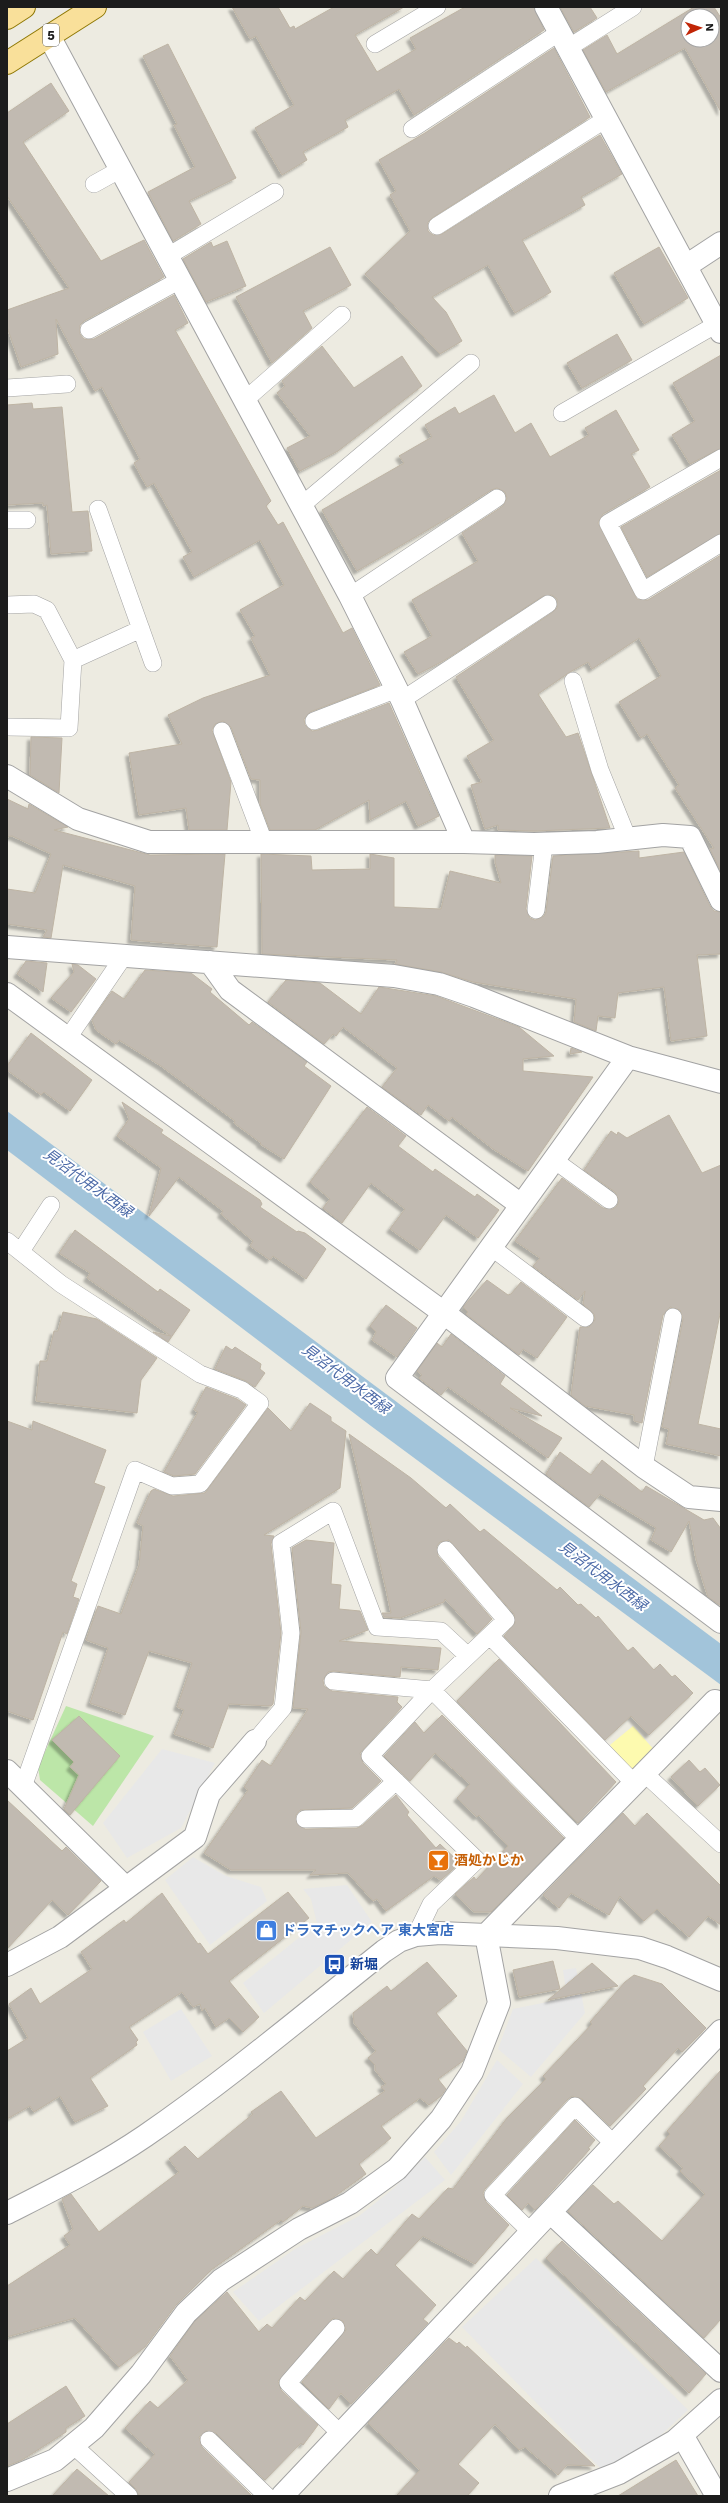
<svg xmlns="http://www.w3.org/2000/svg" width="728" height="2503" viewBox="0 0 728 2503" font-family="'Work Sans','Noto Sans JP',sans-serif">
<defs>
<filter id="shadow"><feDropShadow dx="-3.5" dy="3.5" stdDeviation="1" flood-color="#0004"/></filter>
</defs>
<rect width="100%" height="100%" fill="#edebe1"/>
<path fill="#bce6a8" d="M66,1706L154,1736L93,1826L40,1780L38,1767Z"/>
<path fill="#fdfaaf" d="M633,1726L656,1752L639,1769L629,1768L610,1745Z"/>
<path fill="#e8e8e8" d="M162,1749L215,1763L181,1828L127,1858L103,1823Z
M193,1857L226,1876L261,1887L267,1901L210,1945L165,1880Z
M347,1885L372,1922L264,2013L243,1983L317,1923L311,1899L303,1889Z
M576,1968L585,2013L531,2077L498,2049L513,2009L567,1998L563,1970Z
M181,2009L212,2056L171,2081L143,2032Z
M497,2060L523,2084L451,2175L434,2152L461,2121Z
M425,2157L445,2180L259,2321L233,2292L295,2249L359,2216L394,2188Z
M536,2258L688,2410L650,2445L601,2469L462,2327Z"/>
<path fill="#a2c4da" d="M7,1111L721,1644V1685L371,1426L7,1150Z"/>
<path fill="#c1bab1" stroke="#beb4a4" fill-rule="evenodd" filter="url(#shadow)" d="M232,7H278L290,28L294,26L295,29L334,7H404L355,35L377,72L416,49L410,38L465,7H534L544,30L414,115L399,89L345,120L348,127L303,152L307,160L282,175L255,128L294,105L256,36L250,39Z
M560,7H590L597,18L574,32Z
M694,7H714L721,18V112L685,48L606,92L583,50L607,35L617,54ZM688,16H712V40H688Z
M168,44L236,178L189,201L201,224L173,241L148,192L195,167L174,125L177,124L143,56Z
M554,48L590,117L432,218L428,222V231L433,235L442,234L600,135L622,174L581,197L585,205L522,240L551,292L515,313L488,265L432,297L446,312L462,341L440,354L365,274L410,231L390,195L396,191L379,160L425,133Z
M51,83L69,111L23,142L101,261L144,240L164,277L84,321L80,325V334L84,339H94L174,295L188,323L175,330L271,501L266,506L278,525L283,522L343,633L352,628L380,685L310,712L304,719L305,725L312,731L318,730L389,703L439,816L418,826L406,801L370,820L369,800L315,830H270L260,804V780L251,779L231,727L223,721L215,724L212,730L231,782L227,830H189L186,808L139,815L129,753L182,744L168,715L203,698L270,675L251,638L255,636L240,610L284,585L260,540L194,577L183,557L192,552L154,483L147,487L134,463L140,459L102,387L95,391L56,319L58,354L21,367L7,327V310L69,288L7,196V113Z
M227,241L246,286L206,302L183,259L211,242L213,247Z
M330,247L351,285L303,311L312,328L272,363L236,297Z
M659,247L688,298L644,324L614,273Z
M617,334L632,360L582,388L567,363Z
M322,346L354,388L402,356L422,386L338,451L300,471L287,448L310,436L277,393L285,386L282,381Z
M721,355V448L690,464L672,435L695,421L673,383Z
M494,395L515,433L531,423L550,457L589,435L585,428L616,410L639,450L631,454L650,487L603,514L598,523L637,599L648,600L721,555V872L710,849L714,848L675,788L679,785L647,734L641,738L619,702L661,676L639,638L592,669L588,662L570,672L538,694L566,737L578,733L610,828L534,831L498,830V825L485,829L471,785L482,782L467,756L494,740L456,677L553,612L557,608V599L552,595L543,596L445,660L418,674L404,652L432,636L412,600L478,561L462,533L503,506L507,498L505,492L497,488L491,490L448,518L357,571L322,510L404,463L399,456L432,437L425,425L455,407L459,414Z
M32,403L33,409L62,407L72,512L88,511L92,551L51,554L47,505L43,506V503L7,505V405Z
M721,470V533L647,577L621,527Z
M31,737L62,738L59,793L30,775Z
M7,799L28,809L29,804L68,827L54,830L150,855L225,854L217,947L131,940L135,886L63,865L51,938L43,937L47,930L7,924V889L35,893L51,854L12,836L7,837Z
M639,851V858L684,852L710,906L714,911L721,912V954L697,955L707,1036L671,1041L664,987L618,993L615,1018L598,1016L596,1031L574,1022L576,999L473,982L441,972L395,964L397,960L262,954L261,854L311,856L312,870L370,869V854L394,858V907L441,909L450,871L501,883L495,862V855L532,856L526,909L530,918L535,920L544,916L546,912L553,856Z
M26,961L47,963L43,992L17,974Z
M72,964L78,965L96,979L71,1012L51,998L74,972Z
M145,970L191,973L212,989L210,992L249,1025L252,1022L307,1062L304,1066L331,1086L284,1159L260,1144L261,1143L234,1123L235,1121L161,1066L119,1040L116,1044L96,1030L92,1020L112,991L124,999Z
M286,980L320,983L361,1014L379,987L436,996L519,1027L554,1056L523,1059V1071L593,1077L528,1171L493,1149L452,1117L449,1121L428,1105L421,1115L382,1087L397,1068L343,1027L336,1036L333,1034L324,1044L268,1002Z
M31,1033L92,1080L70,1111L44,1092L41,1095L7,1070V1066Z
M571,1048L582,1052L570,1054Z
M122,1102L163,1130L161,1133L260,1200L262,1204L260,1207L297,1232L298,1231L305,1233L324,1247L326,1249L306,1279L273,1256L270,1260L250,1246L253,1241L221,1214L223,1211L179,1177L149,1216L161,1168L117,1136L129,1119Z
M367,1107L406,1136L398,1146L433,1172L435,1169L475,1197L477,1194L499,1210L478,1238L446,1215L420,1250L390,1229L405,1209L371,1183L342,1223L323,1208L330,1199L310,1182Z
M669,1115L702,1173L721,1165V1309L698,1424L721,1429V1456L666,1444L669,1429L662,1427L683,1319L680,1310L670,1307L663,1315L642,1423L634,1421V1415L585,1406L571,1395L580,1327H589L595,1320L594,1314L583,1304L585,1291L578,1300L533,1266L540,1258L515,1241L562,1178L603,1208L613,1209L617,1206L619,1201L615,1192L584,1170L611,1131L617,1135L618,1132L627,1138Z
M75,1230L158,1292L160,1289L190,1310L168,1342L153,1332L171,1336L87,1278L90,1273L59,1253Z
M487,1280L508,1295L511,1294L521,1282L567,1317L537,1358L523,1349L519,1355L466,1314L468,1312L463,1307Z
M386,1305L417,1328L397,1357L372,1340L376,1332L370,1326Z
M63,1312L97,1319L157,1358L141,1380L137,1413L36,1401L40,1361H47L54,1331H58Z
M451,1334L505,1376L500,1384L542,1416L510,1408L562,1438L548,1458L448,1387L441,1395L419,1378L422,1375L417,1371L437,1343L442,1347Z
M226,1346L232,1350L235,1347L261,1364L260,1369L265,1373L255,1387L246,1381L215,1369Z
M206,1387L237,1399L246,1405L195,1474L174,1476L164,1472L198,1412L194,1410Z
M310,1403L331,1417V1421L346,1431L340,1488L264,1535L274,1536L271,1544L281,1633L273,1704L271,1706L229,1704L213,1748L174,1734L184,1710L177,1707L192,1663L149,1651L125,1715L90,1703L108,1648L86,1640L98,1606L121,1614L139,1565L143,1526L137,1523L151,1491L154,1489L173,1496L205,1493L268,1408L291,1431Z
M7,1421L32,1430L33,1421L106,1450L94,1483L105,1487L71,1581L77,1584L73,1597L79,1599L67,1634L63,1632L33,1720L7,1711Z
M349,1434L411,1478L446,1508L450,1504L480,1532L484,1529L557,1590L560,1587L578,1605L581,1604L596,1618L598,1616L628,1651L633,1647L654,1670L660,1664L672,1677L675,1675L693,1693L649,1735L631,1716L605,1740L504,1636L515,1623L514,1614L449,1540L440,1542L437,1546L438,1556L492,1619L477,1634L445,1599L444,1602L400,1618L384,1617L382,1613H391L386,1589Z
M560,1452L591,1475L602,1460L642,1492L646,1486L704,1520L713,1518L721,1529V1606L708,1597L696,1559L689,1521L671,1552L651,1540L656,1528L600,1494L589,1507L546,1474Z
M306,1540L334,1543L331,1584L341,1585L339,1609L360,1611L368,1630L339,1641L441,1648L438,1670L401,1667L400,1677L334,1671L328,1672L323,1680L324,1686L332,1691L398,1697L397,1702L402,1707L360,1753L363,1763L381,1781L352,1808L300,1810L296,1815L297,1824L305,1829L357,1828L363,1825L396,1795L409,1812L407,1815L436,1848L440,1844L460,1863L441,1880L434,1876L386,1911L377,1899L373,1901L348,1873L310,1875L316,1870H231L204,1853L248,1790L244,1787L262,1760L271,1766L308,1709L293,1708L301,1632L292,1548Z
M499,1659L616,1782L578,1823L457,1701Z
M442,1715L564,1838L491,1912H474L455,1894L474,1877L476,1880L508,1846L479,1815L477,1817L457,1798L470,1784L435,1753L410,1781L384,1756L415,1722L424,1733Z
M79,1716L120,1756L70,1815L64,1809L79,1775L70,1767L74,1762L52,1740Z
M689,1760L700,1772L705,1768L720,1785L698,1806L671,1777Z
M7,1800L62,1851L66,1847L101,1881L68,1915L52,1900L7,1949Z
M623,1813L635,1826L647,1813L721,1886V1925L708,1916L689,1937L657,1909L644,1921L620,1896L609,1915L571,1893L559,1908L543,1895Z
M288,1892L309,1918L229,1981L259,2017L243,2032L229,2018L216,2027L205,2008L202,2011L200,2004L193,2007L182,1992L129,2027L138,2040L136,2042L137,2045L90,2078L108,2106L75,2122L60,2096L34,2112L30,2106L7,2119V2051L28,2038L9,2004L31,1988L40,2004L92,1969L81,1952L124,1920L126,1923L162,1893L198,1944L200,1943L208,1954Z
M553,1961L560,1989L519,1997L513,1970Z
M427,1962L457,1996L436,2013L467,2051L463,2061L438,2079L446,2089L441,2096L429,2105L420,2098L381,2126L391,2138L359,2164L366,2174L331,2199L312,2208L303,2206L283,2222L281,2220L211,2270L176,2305L145,2347L119,2367L75,2318L7,2337V2286L70,2245L64,2236L73,2229L62,2199L71,2194L99,2232L179,2172L169,2159L185,2146L198,2159L253,2114L251,2112L281,2091L316,2138L385,2091L381,2087L386,2084L375,2070V2065L368,2058L376,2051L354,2023L353,2013L387,1986L391,1991Z
M592,1963L618,1986L548,2000Z
M634,1975L662,1984L706,2028L682,2052L678,2048L643,2086L646,2089L610,2126L582,2099L572,2096L568,2099L485,2189L483,2193L486,2202L509,2225L475,2264L423,2236L395,2265L436,2305L423,2319L428,2323L351,2404L341,2393L329,2409L302,2382L346,2330L343,2321L333,2318L278,2381L281,2390L318,2425L303,2445L301,2443L265,2480L216,2433L206,2431L199,2437L202,2447L251,2495L250,2496H139L136,2489L129,2482L155,2454L125,2428L150,2401L158,2408L188,2380L170,2356L195,2321L227,2292L259,2332L267,2324L272,2328L300,2297L305,2301L334,2271L343,2279L371,2249L377,2255L412,2214L419,2219L448,2188L453,2189L507,2118L546,2079L543,2076L592,2024L590,2022L625,1982Z
M721,2070V2319L704,2338L568,2211L593,2185L614,2204L618,2201L662,2241L705,2194L680,2171L683,2168L659,2146L670,2134L667,2131Z
M575,2120L595,2140L588,2148L590,2149L535,2210L528,2203L522,2210L507,2195Z
M562,2241L706,2374L689,2393L546,2258Z
M449,2338L457,2344L459,2342L466,2348L467,2346L595,2466L567,2465L558,2475L525,2447L519,2450L495,2424L458,2464L479,2483L467,2496H396L420,2470L368,2423Z
M66,2386L85,2416L66,2428V2432L22,2460L7,2466V2424Z
M676,2460L698,2496H618Z
M77,2469L109,2496H52Z"/>
<g fill="none" stroke-linecap="round" stroke-linejoin="round">
<defs>
<path id="service" d="M375,44L437,7
M568,48L633,7
M412,129L560,32
M94,184L121,169
M437,226L606,119
M168,256L275,192
M89,330L180,280
M7,388L67,384
M245,400L342,315
M562,413L717,324
M721,458L608,523L643,591L721,543
M302,505L471,363
M98,509L153,663
M7,520H27
M350,596L497,498
M7,605L34,604L47,610L73,660
M573,681L600,770L628,839
M402,700L548,604
M314,721L397,689
M7,727L69,728L73,660L141,629
M222,731L264,842
M536,910L544,844
M68,1038L124,956
M554,1160L609,1200
M7,1241L61,1284L200,1374L242,1390L260,1403L200,1484L172,1486L135,1470L23,1787
M491,1247L585,1318
M21,1251L51,1205
M644,1467L673,1317
M490,1636L634,1783
M333,1681L432,1690L579,1839
M255,1741L283,1708L291,1633L281,1543L333,1511L377,1627L441,1631L468,1656
M644,1773L721,1844
M305,1819L356,1818L396,1781
M416,1935L431,1904L477,1860L370,1756L432,1690L506,1620L446,1550
M531,2232L493,2195L575,2106L614,2144
M336,2328L288,2383L341,2434
M209,2440L267,2496
M73,2445L129,2496"/>
<path id="minor" d="M546,7L721,332
M49,36L350,596L402,700L464,842
M686,266L721,243
M7,776L78,819L149,842H464L534,844L597,842L663,835L690,837L721,900
M7,947L394,976L439,984L474,996L628,1057L721,1082
M210,962L230,990L521,1205
M7,994L444,1313L644,1467L689,1497L721,1500
M628,1057L397,1378L721,1622
M7,1771L125,1887
M7,1965L60,1937L195,1837L209,1794L255,1741
M550,2212L721,2371
M682,2435L717,2496
M7,2480L55,2460L94,2428L141,2374L186,2313L221,2280L299,2229L350,2203L397,2169L441,2119L472,2072L499,2003L486,1935L715,1701
M282,2496L721,2031
M560,2496L619,2473L675,2441L721,2400"/>
<path id="tertiary" d="M7,2213C54,2189 101,2166 145,2136C228,2079 305,2014 384,1951L399,1941L416,1935L440,1933L557,1938L640,1948L667,1957L721,1980"/>
<path id="primary" d="M7,18L24,7
M7,63L95,7"/>
</defs>
<use href="#service" stroke="#a3a3a3" stroke-width="18"/>
<use href="#minor" stroke="#a3a3a3" stroke-width="24"/>
<use href="#tertiary" stroke="#a3a3a3" stroke-width="24"/>
<use href="#primary" stroke="#8f7804" stroke-width="24"/>
<use href="#service" stroke="#fff" stroke-width="17"/>
<use href="#minor" stroke="#fff" stroke-width="22"/>
<use href="#tertiary" stroke="#fff" stroke-width="22"/>
<use href="#primary" stroke="#f9e09a" stroke-width="22"/>
</g>
<defs>
<symbol id="bar-square" viewBox="-11 -11 22 22"><rect x="-9" y="-9" width="18" height="18" rx="4" fill="#e8710a" stroke="#fff"/><path d="M-6-5H6L.8 .8V4.5H3.5V6h-7V4.5H-.8V.8Z" fill="#fff"/></symbol>
<symbol id="shop-square" viewBox="-11 -11 22 22"><rect x="-9" y="-9" width="18" height="18" rx="4" fill="#3f7fe0" stroke="#fff"/><path d="M-5-2.5h2.3a2.7 3.5 0 0 1 5.4 0H5L5.5 6h-11ZM-1.5-2.5h3a1.5 2.3 0 0 0-3 0Z" fill="#fff"/></symbol>
<symbol id="bus-square" viewBox="-11 -11 22 22"><rect x="-9" y="-9" width="18" height="18" rx="4" fill="#1a4fb4" stroke="#fff"/><path d="M-5-6H5V4H4V6H2V4H-2V6H-4V4H-5ZM-3.5-4V0h7V-4ZM-3.5 1.2v1.5H-2V1.2ZM2 1.2v1.5H3.5V1.2Z" fill="#fff"/></symbol>
</defs>
<g fill-rule="evenodd">
<use href="#bar-square" x="426" y="1848" width="25" height="25"/>
<use href="#shop-square" x="254" y="1918" width="25" height="25"/>
<use href="#bus-square" x="322" y="1952" width="25" height="25"/>
</g>
<g text-anchor="middle" stroke-width="4" stroke-linejoin="round" paint-order="stroke">
<rect fill="#fff" stroke="#606060" stroke-width="1" x="43" y="24" width="16" height="22" rx="3"/>
<g font-size="13" font-weight="bold" fill="#1c1c1c">
<text x="51" y="40">5</text>
</g>
<g font-size="14" font-weight="bold" fill="#c56008" stroke="#fff" text-anchor="start">
<text x="454" y="1865">酒処かじか</text>
</g>
<g font-size="14" font-weight="bold" fill="#366cbe" stroke="#fff" text-anchor="start">
<text x="282" y="1935">ドラマチックヘア 東大宮店</text>
</g>
<g font-size="14" font-weight="bold" fill="#164399" stroke="#fff" text-anchor="start">
<text x="350" y="1969">新堀</text>
</g>
<g font-size="15" font-style="italic" fill="#4c6aa7" stroke="#fff">
<text transform="translate(88 1183) rotate(36)" y="5">見沼代用水西緑</text>
<text transform="translate(346 1379) rotate(37)" y="5">見沼代用水西緑</text>
<text transform="translate(603 1576) rotate(37)" y="5">見沼代用水西緑</text>
</g>
</g>
<rect width="728" height="2503" fill="none" stroke="#1c1c1c" stroke-width="16"/>
<g transform="translate(700 28) rotate(87)"><circle r="19" fill="#ffffff" stroke="#a4a4a4"/>
<path d="M0-3L7 15L0 10L-7 15Z" fill="#c12506"/>
<text y="-6" font-size="11" font-weight="bold" text-anchor="middle" fill="#1c1c1c">N</text>
</g>
</svg>
